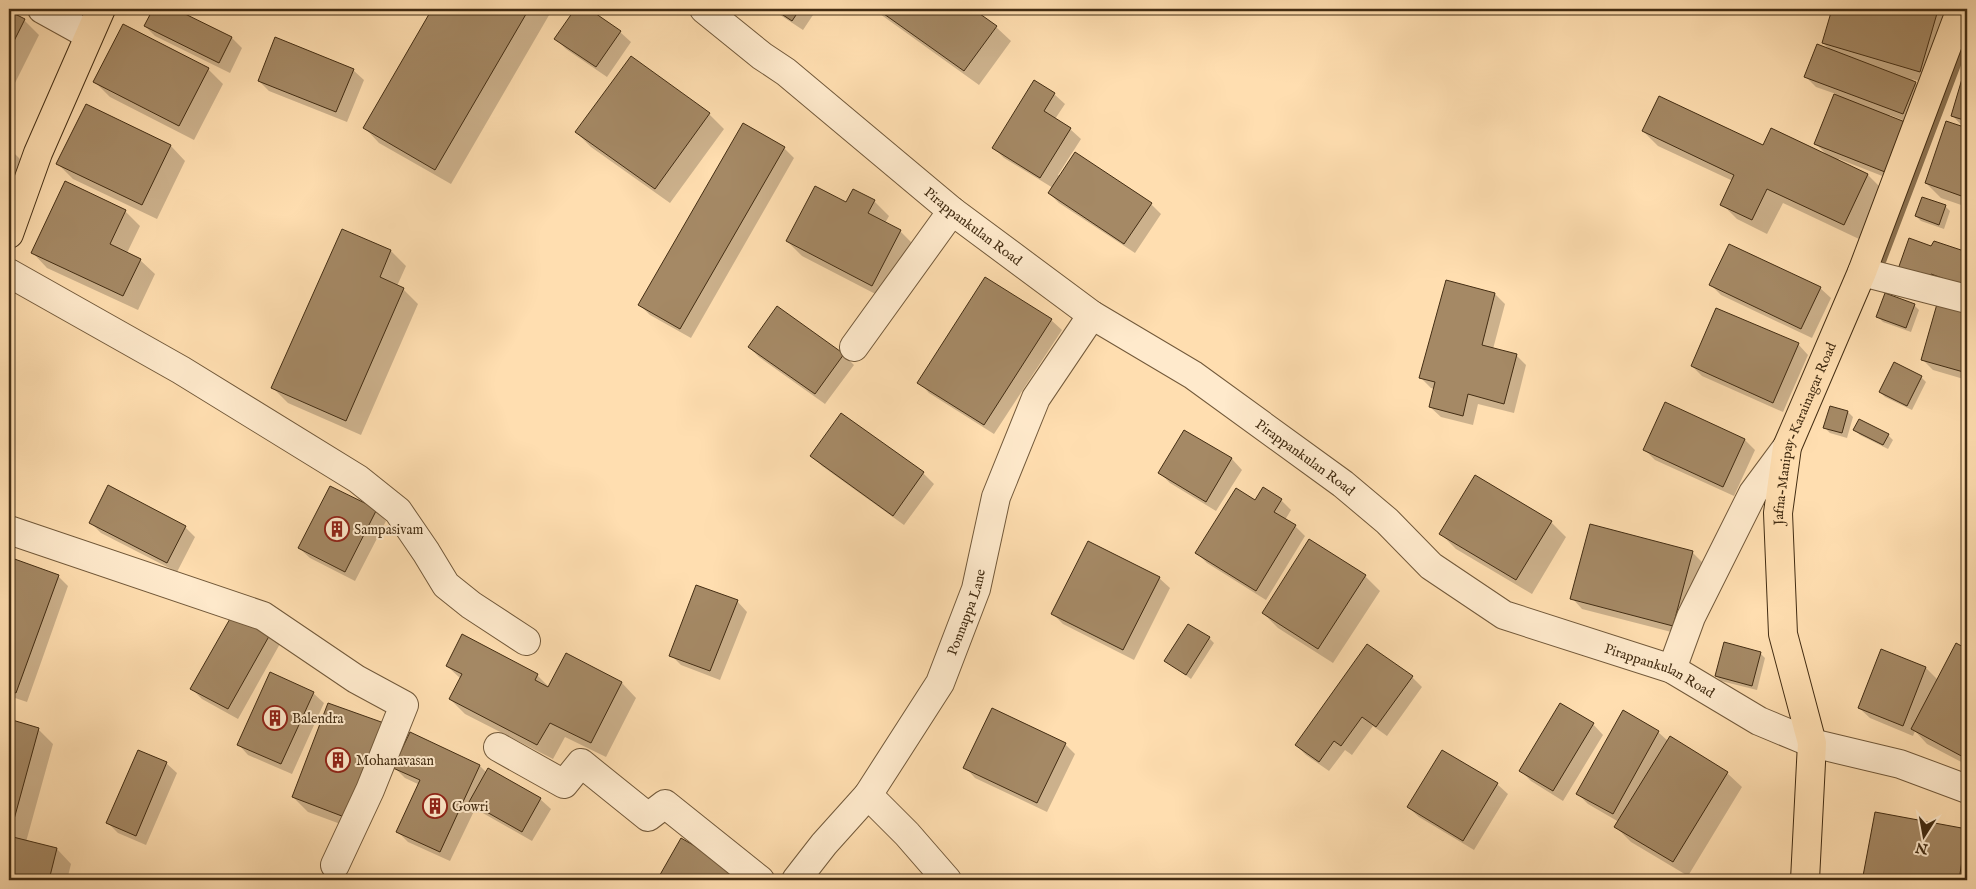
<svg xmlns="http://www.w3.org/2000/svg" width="1976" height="889" viewBox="0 0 1976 889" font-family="'IM FELL English',serif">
<rect width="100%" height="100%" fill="#ffdeb0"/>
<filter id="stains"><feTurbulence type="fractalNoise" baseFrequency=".004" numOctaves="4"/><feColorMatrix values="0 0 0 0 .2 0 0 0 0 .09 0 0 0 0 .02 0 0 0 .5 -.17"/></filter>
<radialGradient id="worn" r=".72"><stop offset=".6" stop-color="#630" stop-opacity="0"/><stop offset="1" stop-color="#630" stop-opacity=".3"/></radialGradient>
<path fill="#0003" d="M154,9H172L232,38L242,48L230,73L155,36L145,26Z
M434,9L552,10L451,184L379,143L365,128Z
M576,9H587L620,32L631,42L607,77L566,49L556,39Z
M771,9H817L803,30Z
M873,9H971L996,27L1011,41L979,85Z
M1834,9H1929L1938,11L1953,26L1935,86L1912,79L1925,93L1913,124L1890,115L1889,117L1895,181L1839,159L1838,161L1868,175L1883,190L1859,239L1783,203L1767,234L1737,219L1722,204L1733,181L1658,146L1643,131L1828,156L1816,144L1836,94L1816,87L1806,77L1831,51L1823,43Z
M9,12L24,20L39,35L9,95Z
M1967,66V207L1941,198L1926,183L1965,129L1952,115Z
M208,69L223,84L194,140L110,97L95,82Z
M353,70L364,80L347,122L269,91L259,81Z
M1054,94L1065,104L1055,119L1070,129L1081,139L1058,175L1151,204L1161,214L1135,253L1059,203L1049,193L1053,188L1004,158L994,148Z
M86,105L171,146L185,161L157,219L73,179L58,164Z
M709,114L724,129L670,203L591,147L576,132Z
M9,148L20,159L9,194Z
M784,148L794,158L691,338L650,315L640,305Z
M874,201L889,216L885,223L900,231L915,246L887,300L802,256L787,241L847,204Z
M1945,206L1950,211L1944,229L1921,221L1916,216Z
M125,211L140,226L127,253L140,260L155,274L138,310L47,268L33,253Z
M342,231L391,251L406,266L397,286L403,289L418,304L361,435L288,403L273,388Z
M1934,242L1967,253V293L1908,282Z
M986,278L1051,320L1062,330L994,434L929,393L919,382Z
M1711,285L1820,288L1831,298L1812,338L1721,295Z
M1495,294L1505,304L1493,349L1516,355L1526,365L1514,413L1478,404L1473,425L1441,417L1430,407L1434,389L1431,388L1421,378Z
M1914,305L1919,310L1911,332L1883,322L1878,317Z
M1938,305L1967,314V380L1933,370L1922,359Z
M1798,344L1808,355L1783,412L1702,376L1692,366Z
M749,347L844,355L854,365L825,404L759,357Z
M1921,377L1926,382L1912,410L1885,397L1880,392Z
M1666,404L1745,440L1755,450L1734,496L1655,460L1645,450Z
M1831,407L1848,412L1853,417L1847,438L1830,433L1825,428Z
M842,415L923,473L934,484L904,525L822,466L812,456Z
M1855,430L1888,435L1893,440L1888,449L1860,435Z
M1184,431L1232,459L1242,470L1216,511L1170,483L1160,473Z
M1281,500L1291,510L1285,520L1295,526L1305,536L1266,600L1207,563L1197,553L1256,501Z
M376,511L386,521L355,581L310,558L299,548Z
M90,522L185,527L195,537L177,572L101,533Z
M1551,522L1566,537L1532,594L1456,549L1441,534Z
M1692,552L1702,562L1683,635L1582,609L1572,598Z
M9,558L58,576L68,586L27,702L9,696Z
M1365,576L1380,591L1333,663L1278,628L1263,613Z
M1159,578L1170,588L1134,660L1063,624L1053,614Z
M737,601L747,612L720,680L681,665L671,655Z
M235,612L281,642L238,719L202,699L192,689Z
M1209,638L1214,643L1191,679L1166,661Z
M1957,645L1967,650V765L1927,744L1915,731L1913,736L1870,718L1859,708L1882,651L1926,668L1938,680Z
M1760,653L1765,658L1757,690L1721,681L1716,676Z
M566,655L622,683L636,698L606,757L565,737L553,759L465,714L450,699L461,679L447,666L537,675L549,687Z
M1412,677L1422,687L1387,736L1373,726L1352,755L1345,750L1329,771L1306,755L1296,745Z
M313,693L324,703L292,774L248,755L238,744Z
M1560,705L1593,724L1603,735L1563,801L1531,781L1520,770Z
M9,720L38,729L53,744L26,842L57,849L71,864L67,880H9Z
M383,724L362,832L308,812L293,797Z
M1658,732L1668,741L1727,773L1742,787L1688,876L1631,842L1616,827L1619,822L1588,804L1578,794Z
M1065,744L1075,754L1047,812L975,778L965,767Z
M166,763L177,773L146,845L118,833L108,823Z
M480,766L487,773L540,799L551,809L532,841L481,812L476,807L450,861L408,842L398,832L420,785L405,778L395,768Z
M1497,784L1508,794L1474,850L1419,817L1408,807Z
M1876,814L1967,830V880H1869L1864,875Z
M682,840L751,880H658Z"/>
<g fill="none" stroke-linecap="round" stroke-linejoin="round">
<path stroke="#8d7351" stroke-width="11" d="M1881,260L1967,34"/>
</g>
<path fill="#a58965" stroke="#432d13" d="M153,9H175L232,37L219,63L144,26Z
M432,9H529L435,170L363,128Z
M575,9H589L621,31L596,67L554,39Z
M774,9H800L792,21Z
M877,9H973L997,26L964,71Z
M1832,9H1933L1938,10L1920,72L1822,43Z
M9,11L25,19L9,51Z
M123,24L209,68L179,126L93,82Z
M275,37L354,69L336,112L258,81Z
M1817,44L1916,82L1903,114L1804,77Z
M631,56L710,113L655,189L575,132Z
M1967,62V121L1951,116Z
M1034,80L1055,93L1044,111L1071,128L1040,178L992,148Z
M1834,94L1905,122L1885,172L1814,144Z
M1659,96L1763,145L1771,128L1868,174L1844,225L1767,189L1752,220L1720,205L1734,175L1642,131Z
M86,104L171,145L142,205L56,164Z
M1946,121L1967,128V198L1925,183Z
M743,123L785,147L680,329L638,305Z
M1075,152L1152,203L1124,244L1048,193Z
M65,181L126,210L110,244L141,259L123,296L31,253Z
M815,186L846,202L853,189L875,200L868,213L901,230L872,286L786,241Z
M1922,197L1946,205L1939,225L1915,216Z
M342,229L391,250L380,277L404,288L346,421L271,388Z
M1909,238L1931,246L1934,241L1967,252V287L1931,274L1928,283L1897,272Z
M1729,244L1821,287L1801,329L1709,285Z
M985,277L1052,319L984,425L917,383Z
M1446,280L1495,293L1482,345L1517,354L1504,404L1468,394L1463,416L1429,407L1435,382L1419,378Z
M1885,293L1915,304L1906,328L1876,317Z
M1937,304L1967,313V373L1921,360Z
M777,306L844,354L815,394L748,347Z
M1716,308L1799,343L1773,403L1691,366Z
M1894,362L1922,376L1907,406L1879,392Z
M1665,402L1745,439L1723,487L1643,450Z
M1830,406L1848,411L1842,433L1823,428Z
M841,413L924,472L893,516L810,456Z
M1859,419L1889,434L1883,445L1853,430Z
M1184,430L1232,458L1206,502L1158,473Z
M1475,475L1552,521L1516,580L1439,534Z
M108,485L186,526L167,563L89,523Z
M330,486L377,509L345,572L298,548Z
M1263,487L1282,499L1274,512L1296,525L1256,591L1195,553L1236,488L1255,500Z
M1590,524L1693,551L1673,626L1570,599Z
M1309,539L1366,575L1318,649L1262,613Z
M1088,541L1160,577L1123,650L1051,614Z
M9,557L59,575L16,693L9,690Z
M696,585L738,600L710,671L669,656Z
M235,610L272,631L228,709L190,689Z
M1188,624L1210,637L1186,675L1164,661Z
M462,634L538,674L535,680L548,687L566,653L622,682L591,743L550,723L537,745L449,699L462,674L446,666Z
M1724,642L1761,652L1752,686L1715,676Z
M1956,643L1967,649V759L1911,729Z
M1367,644L1413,676L1376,727L1362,717L1341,746L1334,741L1319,762L1295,745Z
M1881,649L1926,667L1903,726L1858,708Z
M270,672L314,692L281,764L237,745Z
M328,703L384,723L347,818L292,797Z
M1560,703L1594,723L1553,791L1519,771Z
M992,708L1066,743L1037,803L963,768Z
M1623,710L1659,731L1613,814L1576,794Z
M9,719L39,728L10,834H9Z
M410,732L480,765L440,852L396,832L420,780L393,768Z
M1670,736L1728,772L1673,862L1614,827Z
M138,750L167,762L136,836L106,823Z
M1442,750L1498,783L1463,841L1407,807Z
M488,768L541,798L522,832L469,802Z
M1875,812L1967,829L1959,880H1886L1863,876Z
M9,836L57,848L49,880H9Z
M681,838L750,878L749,880H657Z"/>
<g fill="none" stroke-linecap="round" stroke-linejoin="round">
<defs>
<g id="minor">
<path d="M42,9L89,35"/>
<path id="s1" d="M704,9L762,56L786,72L952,211L1092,315L1193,375L1343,484L1387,521L1431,566L1504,615L1672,669L1759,721L1812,743L1900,764L1967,789"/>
<path d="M1862,272L1967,299"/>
<path d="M9,273L181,370L358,479L398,511L426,552L446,585L471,605L526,641"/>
<path d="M854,347L952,211"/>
<path d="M9,530L263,616L356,679L404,705L370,790L335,865"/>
<path d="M1672,669L1691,617L1753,493L1787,447"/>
<path d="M498,747L564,784L581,763L648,817L665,804L760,880"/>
<path d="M796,880L824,844L868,795"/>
<path id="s2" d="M947,880L907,834L868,795L940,683L976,589L996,497L1036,398L1092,315"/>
</g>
<g id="major">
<path d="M9,234L38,153L101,9"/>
<path id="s3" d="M1805,880L1812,743L1783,634L1778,513L1787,447L1862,272L1961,9"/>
</g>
</defs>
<use href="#minor" stroke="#72593a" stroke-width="30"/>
<use href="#major" stroke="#432d13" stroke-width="30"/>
<use href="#minor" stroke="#ffeacc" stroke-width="28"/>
<use href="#major" stroke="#ffdeb0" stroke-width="28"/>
</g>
<defs>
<symbol id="building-ring" viewBox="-11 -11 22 22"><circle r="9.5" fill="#ffeacc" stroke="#8f2418" stroke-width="1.5"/><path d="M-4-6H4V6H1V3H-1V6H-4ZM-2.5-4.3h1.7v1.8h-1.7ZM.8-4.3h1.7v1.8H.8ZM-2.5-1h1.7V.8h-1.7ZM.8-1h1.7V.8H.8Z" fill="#8f2418"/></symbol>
</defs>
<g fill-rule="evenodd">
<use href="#building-ring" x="323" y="515" width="28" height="28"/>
<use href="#building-ring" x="261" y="704" width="28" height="28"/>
<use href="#building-ring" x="324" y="746" width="28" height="28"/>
<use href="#building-ring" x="421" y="792" width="28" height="28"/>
</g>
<g text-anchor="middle" stroke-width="4" stroke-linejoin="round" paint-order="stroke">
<g font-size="14" fill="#432d13" stroke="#ffeacc">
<text dy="5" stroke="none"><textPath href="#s1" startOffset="346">Pirappankulan Road</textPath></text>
<text dy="5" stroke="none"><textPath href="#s3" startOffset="455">Jafna-Manipay-Karainagar Road</textPath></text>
<text dy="5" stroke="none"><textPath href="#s1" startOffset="751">Pirappankulan Road</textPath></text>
<text dy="5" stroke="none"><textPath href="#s2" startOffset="325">Ponnappa Lane</textPath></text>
<text dy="5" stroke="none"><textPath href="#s1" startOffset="1171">Pirappankulan Road</textPath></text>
</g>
<g font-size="14" fill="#432d13" stroke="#ffeacc" text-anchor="start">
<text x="354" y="534">Sampasivam</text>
<text x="292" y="723">Balendra</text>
<text x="356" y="765">Mohanavasan</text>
<text x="452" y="811">Gowri</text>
</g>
</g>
<rect width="1976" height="889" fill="none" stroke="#ffdeb0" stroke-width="30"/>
<rect x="10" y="10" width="1956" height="869" fill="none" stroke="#432d13" stroke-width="2.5"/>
<rect x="15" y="15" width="1946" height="859" fill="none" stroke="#432d13"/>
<g transform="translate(1924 836) rotate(191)" stroke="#ffeacc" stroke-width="4" paint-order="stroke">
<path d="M0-4L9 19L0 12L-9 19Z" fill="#432d13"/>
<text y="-8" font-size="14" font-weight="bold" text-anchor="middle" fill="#432d13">N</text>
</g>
<rect width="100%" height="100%" filter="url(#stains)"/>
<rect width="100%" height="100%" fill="url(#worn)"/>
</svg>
